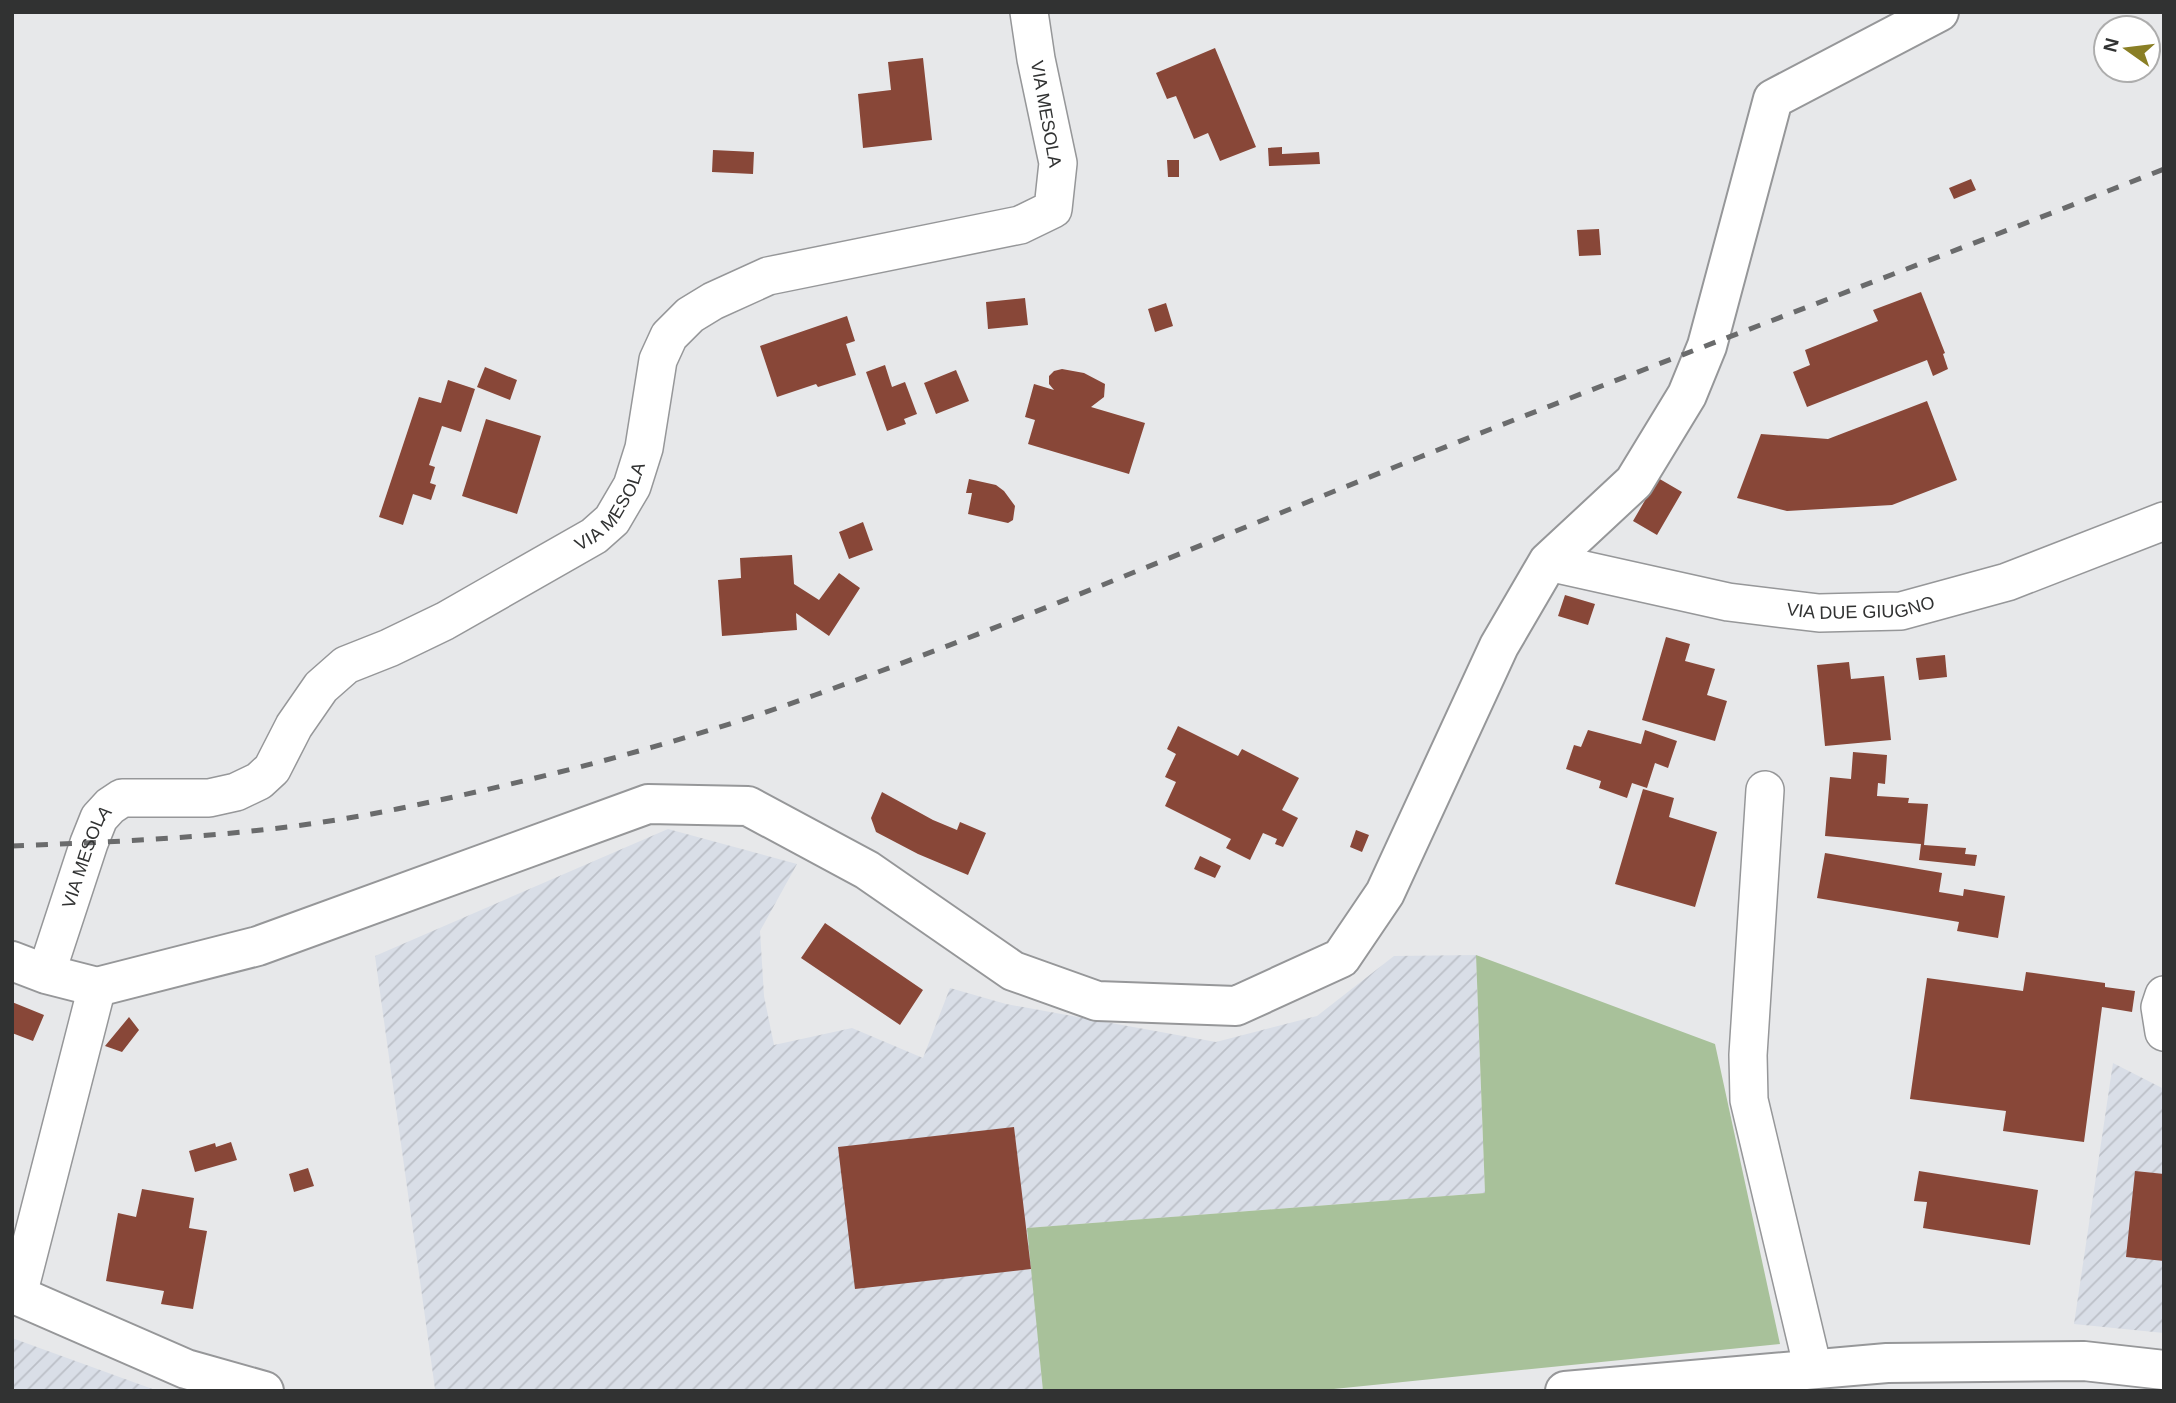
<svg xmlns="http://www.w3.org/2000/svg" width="2176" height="1403" viewBox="0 0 2176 1403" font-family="Arial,sans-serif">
<defs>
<pattern id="industrial-furrows" width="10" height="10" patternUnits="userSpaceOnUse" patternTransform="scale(1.75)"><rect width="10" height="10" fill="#d9dee7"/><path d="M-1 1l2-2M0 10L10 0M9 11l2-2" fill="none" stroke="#bbbfc7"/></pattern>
</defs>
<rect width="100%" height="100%" fill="#e7e8ea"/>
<path fill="url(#industrial-furrows)" d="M668,829L797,864L760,931L764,996L774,1045L852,1028L923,1058L950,988L1006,1004L1216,1042L1317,1016L1394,956L1476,955L1485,1193L1028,1228L1043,1391H445L435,1389L375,956Z
M2113,1063L2164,1089V1333L2074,1324Z
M12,1338L158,1391H12Z"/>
<path fill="#a8c19a" d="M1476,955L1715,1044L1780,1344L1314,1391H1043L1027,1228L1485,1193Z"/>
<path fill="#884738" d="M1215,48L1256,147L1220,161L1208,133L1194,139L1176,96L1167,99L1156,73Z
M923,58L932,140L863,148L858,94L891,90L888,62Z
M1282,147V154L1319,152L1320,164L1269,166L1268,148Z
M713,150L754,152L753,174L712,172Z
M1167,160H1179V177H1168Z
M1971,179L1976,190L1954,199L1949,188Z
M1599,229L1601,255L1579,256L1577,230Z
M1921,292L1945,353L1943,354L1948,369L1933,376L1927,360L1807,407L1793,372L1810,365L1805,350L1878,321L1873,310Z
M1025,298L1028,325L988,329L986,302Z
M1166,303L1173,326L1155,332L1148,309Z
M847,316L855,341L846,344L856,375L818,387L816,384L777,397L760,346Z
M885,365L892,387L905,382L917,414L904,419L906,424L887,431L866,372Z
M485,367L517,380L510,400L477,387Z
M1062,369L1084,373L1105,384L1104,397L1091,407L1145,423L1129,474L1028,444L1035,420L1025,417L1034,384L1054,390L1049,384V376L1054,371Z
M956,370L969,401L936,414L924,383Z
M448,380L475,389L461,432L442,426L429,465L435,467L430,483L436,485L431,500L413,494L403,525L379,517L419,397L441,403Z
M1927,401L1957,480L1892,505L1787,511L1737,498L1761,434L1828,439Z
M486,419L541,436L517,514L462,496Z
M1658,478L1682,492L1657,535L1633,521Z
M969,479L996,485L1004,491L1015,506L1013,520L1008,523L968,514L972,493H966Z
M863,522L873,550L849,559L839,532Z
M792,555L794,584L819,600L839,573L860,588L829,636L796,613L797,630L722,636L718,580L741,578L740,558Z
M1565,595L1595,604L1588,625L1558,616Z
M1666,637L1690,644L1685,661L1715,669L1707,695L1727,701L1715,741L1642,720Z
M1945,655L1947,677L1919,680L1916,658Z
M1849,662L1851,679L1884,676L1891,740L1825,746L1817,665Z
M1178,726L1238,756L1242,749L1299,778L1282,810L1298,818L1283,847L1275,844L1277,839L1263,833L1250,860L1226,848L1231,839L1165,806L1176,782L1165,777L1176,754L1167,749Z
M1588,730L1641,744L1645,730L1677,741L1668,768L1655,763L1647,788L1632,783L1627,798L1599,788L1601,781L1566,769L1574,745L1581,747Z
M1853,752L1887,755L1885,784L1878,783L1877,796L1909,798L1908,803L1928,804L1924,845L1966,848L1965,854L1977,855L1975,866L1919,860L1921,844L1825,836L1830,777L1851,779Z
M1643,789L1674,798L1669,817L1717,832L1695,907L1615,884Z
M882,792L933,820L957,830L960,822L986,833L968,875L918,854L876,832L871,818Z
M1356,830L1369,835L1362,852L1350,847Z
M1825,853L1942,873L1939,892L1963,896L1964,889L2005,896L1998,938L1957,931L1959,922L1817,898Z
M1200,856L1221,866L1215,878L1194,869Z
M825,923L923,990L900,1025L801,958Z
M2026,972L2105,983V987L2135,991L2132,1012L2102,1007L2084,1142L2003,1131L2006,1111L1910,1099L1927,978L2023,991Z
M12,1002L44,1015L33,1041L12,1033Z
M129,1017L139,1030L122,1052L105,1046Z
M1014,1127L1031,1269L855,1289L838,1147Z
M231,1142L237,1160L195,1172L189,1151L215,1143L216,1147Z
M308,1168L314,1186L294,1192L289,1174Z
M1919,1171L2038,1190L2030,1245L1923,1228L1927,1202L1914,1201Z
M2135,1171L2164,1174V1261L2126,1257Z
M142,1189L194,1198L189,1228L207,1231L193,1309L161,1304L164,1291L106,1281L118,1213L136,1217Z"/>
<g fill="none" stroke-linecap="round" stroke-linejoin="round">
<defs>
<g id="street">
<path id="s1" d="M1548,562L1728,602L1819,613L1901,611L2007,582L2164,521"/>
<path d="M1765,790L1748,1055L1749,1100L1813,1369"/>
<path id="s2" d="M46,974L89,843L99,818L110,806L122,798H209L236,792L259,781L272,769L294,726L321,687L346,665L389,648L445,621L594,536L612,520L632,486L644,448L658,360L669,336L690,315L713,301L768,276L1020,225L1053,209L1058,163L1036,59L1029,12"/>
<path d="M2164,995L2160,1007L2164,1032"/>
<path d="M18,1295L97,987"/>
</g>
<path id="secondary" d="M12,961L46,974L97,987L258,946L648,804L748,806L867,870L1013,971L1097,1001L1236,1006L1341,958L1385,893L1499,646L1548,562L1634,482L1687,395L1707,346L1773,99L1939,12
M12,1293L186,1369L264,1391
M1565,1391L1887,1363L2084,1361L2164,1370"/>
</defs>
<use href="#street" stroke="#969799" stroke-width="40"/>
<use href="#secondary" stroke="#969799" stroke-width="42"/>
<use href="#street" stroke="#fff" stroke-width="37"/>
<use href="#secondary" stroke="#fff" stroke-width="38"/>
<path stroke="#6a6b6c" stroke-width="5" stroke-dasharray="12 12" stroke-linecap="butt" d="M12,846C141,841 271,835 397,809C538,780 679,744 815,695C1019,622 1218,537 1420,457C1667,359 1916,267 2164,169"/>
</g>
<g text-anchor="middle" stroke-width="7" stroke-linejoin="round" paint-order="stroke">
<g font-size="18" fill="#313232" stroke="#fff">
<text transform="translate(1046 114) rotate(80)" y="6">VIA MESOLA</text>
<text dy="6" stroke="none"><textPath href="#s2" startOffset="796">VIA MESOLA</textPath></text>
<text dy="6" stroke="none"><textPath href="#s1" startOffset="318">VIA DUE GIUGNO</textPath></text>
<text dy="6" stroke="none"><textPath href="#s2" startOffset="124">VIA MESOLA</textPath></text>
</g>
</g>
<rect width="2176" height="1403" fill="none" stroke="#313232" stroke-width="28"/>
<g transform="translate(2127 49) rotate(284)"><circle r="33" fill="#ffffff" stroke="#adadad" stroke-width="2"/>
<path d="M0-5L12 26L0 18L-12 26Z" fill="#8a7f25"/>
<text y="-10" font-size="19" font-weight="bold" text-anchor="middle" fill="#313232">N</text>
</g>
</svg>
